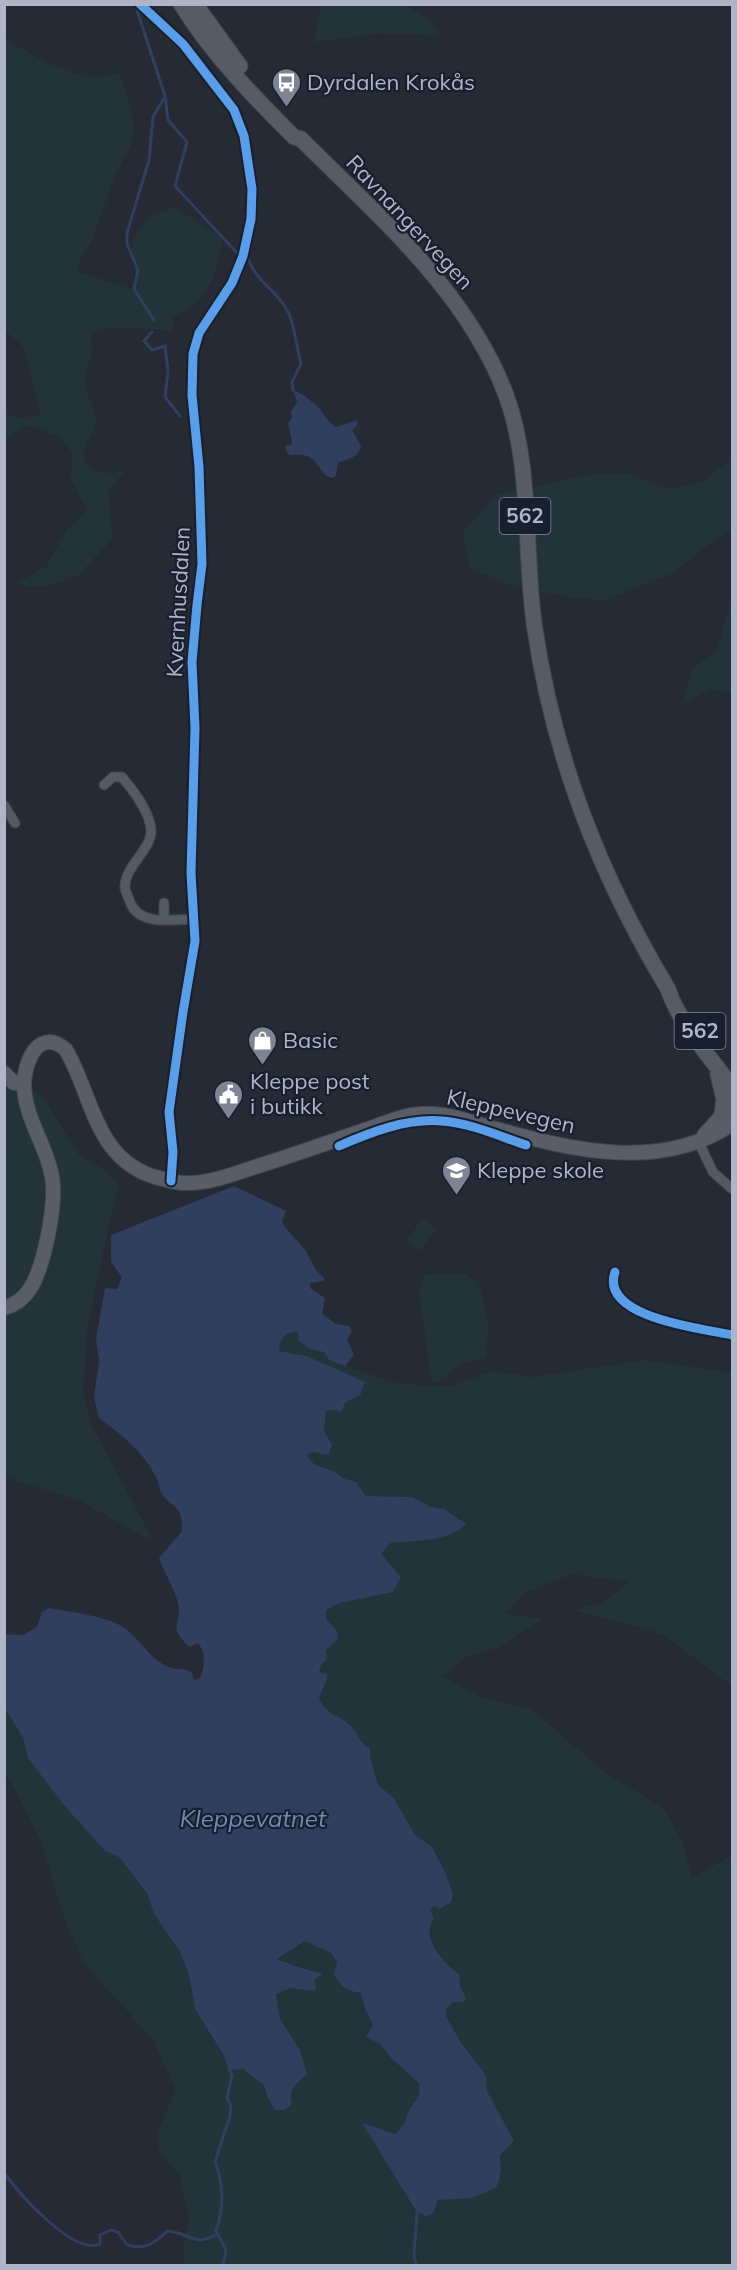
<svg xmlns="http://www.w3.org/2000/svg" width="737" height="2270" viewBox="0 0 737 2270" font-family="Mulish,sans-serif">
<rect width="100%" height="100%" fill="#252a34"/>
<path fill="#22343a" d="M321,5H406L429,19L440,36L381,33L314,42Z
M5,38C32,56 87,88 119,72L129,100L134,130L131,145L114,178L93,238L81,258L78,272L135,290V270L131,251L133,239L147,218L175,207L223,239C217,261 214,289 194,305C188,310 180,312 173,317V331C153,330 105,321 90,337C97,352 86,365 85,381C84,394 96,407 96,421C96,432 86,440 84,450C81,476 109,474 125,471L108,491L113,539L76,577L40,587L14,584L46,567L67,529L87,510L71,479L72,453L61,437L27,425L8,437L5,432V412L18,418L41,415L24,348L5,330Z
M732,462V529L710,543L672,574L604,600L575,598L518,588L470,569L463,532L497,494L598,473H628L667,489L703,482L722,466Z
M732,602V694L713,689L683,703L693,668L717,651L726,616Z
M4,1072L28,1086L46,1101L79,1155L105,1170L119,1185L108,1229L87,1333L83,1392L91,1424L154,1542L80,1501L5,1477Z
M423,1219L436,1230L419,1251L406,1240Z
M463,1273L479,1282L489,1327L485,1358L464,1363L448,1372V1378L432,1383L419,1293L424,1275Z
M287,1332H298L324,1352L329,1360L395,1383L447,1387L493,1371L532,1377L645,1360L732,1373V1686L662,1634L573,1610L602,1603L630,1582L572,1574L524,1593L505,1614L543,1618L499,1647L464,1658L443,1677L481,1697L531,1709L607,1774L664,1808L683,1843L692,1878L727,1858L732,1857V2265H183L184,2246L189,2218L180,2176L159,2152L158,2131L176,2090L153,2040L83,1962L65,1920L39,1837L14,1787L5,1774L4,1709L23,1738L28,1758L105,1851L119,1857L147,1893L154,1914L179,1949L189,1973L195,2009L223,2054L225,2062L243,2069L264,2085L267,2096L289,2095L293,2086L300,2050L280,2019L276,1994L289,1988L314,1991V1980L322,1974L277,1959L305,1941L331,1953L351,1991L361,1993L365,2009L373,2025L366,2037L380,2044L392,2059L419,2083C421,2100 416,2097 410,2110C403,2124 408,2122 394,2134L362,2124L438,2200L499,2166L500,2155L514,2141L487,2091L486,2075L461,2043L446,2016V2010L453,2002H463L466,1998L460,1986L459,1974C434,1955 429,1941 430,1910L434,1906L440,1909L451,1902L453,1894L446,1874L432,1847L415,1835L394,1798L378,1785L370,1757V1748L360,1742L351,1725L325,1711L319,1698C323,1689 319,1684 319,1675C319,1660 330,1643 337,1631L326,1619V1610L401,1577L380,1554L390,1543L424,1541L452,1533L444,1509L431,1507L412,1497L366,1496L356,1482L342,1478L334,1471L315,1465L307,1456L309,1453L313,1451L319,1453L324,1431L326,1411L334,1410L361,1394L327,1365L307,1356L278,1351L281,1338Z"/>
<path fill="#303f5e" d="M293,390C303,394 316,403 322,412C327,419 328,422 336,427L357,420V426L352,430L361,446C358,459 348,458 338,463L336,475L333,478L326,476C313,460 314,453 290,455L286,451V445H291L292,441L288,423L292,418L291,412L297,402Z
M234,1186L286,1211L282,1221L284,1226L306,1251L315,1269L325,1279L323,1281L310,1283V1288L325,1298L322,1314L336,1324L350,1326L352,1331L347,1339L354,1355L345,1366L329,1360L324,1352L310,1349L298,1340V1332C284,1332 280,1338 279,1351L307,1356L365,1382L361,1391V1394L345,1403L341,1412L334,1410L326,1411L324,1431L332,1445L329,1454C323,1456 316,1450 309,1453L307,1456L315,1465L334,1471L342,1478L356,1482L366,1496L412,1497L431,1507L444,1509L466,1524C448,1542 414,1541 390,1543L381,1554L401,1577L393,1592L340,1603L326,1610V1619L337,1631L338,1639L326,1650L327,1659L322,1663L319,1672L327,1674V1679L319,1698C330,1720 339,1713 351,1726C360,1735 357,1741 370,1748V1757L378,1785L394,1798L415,1835L432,1847L446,1874L453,1894L451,1902L440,1909L434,1906L430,1910L434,1919C420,1938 444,1963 459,1974L460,1986L466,1998L463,2002H453L446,2010V2016L461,2043L486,2075L487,2091L514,2141L500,2155L501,2171L497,2187L472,2198L438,2200L433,2214L426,2216L417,2212L362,2123L395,2134C408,2121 403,2123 410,2109C416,2097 421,2100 419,2083L392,2059L380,2044L366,2037L373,2025L365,2009L361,1993C347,1991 340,1987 334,1974L337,1962L331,1953L305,1941L277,1959C292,1965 307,1970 323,1974L314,1980L316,1987L314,1991L290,1988L276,1994L280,2019L300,2050L307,2074C297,2083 287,2089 292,2104L285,2110H275L267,2096L264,2085L243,2069L229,2070L223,2054L195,2009L189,1974L179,1950L154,1914L147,1893L119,1857L105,1851L64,1805L28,1758L23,1738L5,1709V1634L23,1635L37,1627L42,1612L49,1608C70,1612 109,1616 126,1629C145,1644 157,1672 185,1669L192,1673L194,1680L200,1678C205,1666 206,1653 198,1643L190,1647C165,1626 183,1626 178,1603C175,1590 164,1572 159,1558L182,1531C183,1502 172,1511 161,1492C159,1488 159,1483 157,1479C144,1452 122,1435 99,1418L94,1398L99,1360L96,1339L105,1288L117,1289L122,1277L111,1262V1235Z"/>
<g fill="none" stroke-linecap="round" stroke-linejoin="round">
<path stroke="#303f5e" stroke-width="3" d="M135,4L165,96L168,120L187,142L175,186L238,254L248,259C258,284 276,289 287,310C295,323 296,347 301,364L292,382L293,390
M154,320L134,289L138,270L127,244V233L149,160L153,117L164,98
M152,332L144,341L152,350L165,346L168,372L165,397L180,416
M4,2173C19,2193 73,2256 100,2244V2235L111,2230L118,2232L127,2245C145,2250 154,2244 167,2231C189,2232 194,2248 217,2234
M223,2266L226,2250L216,2230C224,2209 224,2184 215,2162L230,2116L231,2106L227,2098L232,2075L229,2070
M416,2266L414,2255L417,2212"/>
<defs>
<path id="street" d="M140,4L183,44L234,110L244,136L252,189L251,219L243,256L232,283L199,333L193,354L192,395L199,467L202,564L197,605L192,662L195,728L191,873L195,941L183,1012L169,1112L173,1152L171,1181
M104,785L113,777H122C133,790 150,813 151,830C152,850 123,867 125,889C126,893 129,898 130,902C139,926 172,920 193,919
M4,805L15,823
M164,920V903
M698,1141L713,1172L732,1189
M615,1272C599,1318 705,1329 732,1335"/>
<path id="secondary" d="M4,1073L14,1083L24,1084
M704,1135L732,1105
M4,1308C15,1305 24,1298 30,1289C44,1267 57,1203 52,1177C47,1145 25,1120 24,1085C24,1062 39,1026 66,1050C92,1094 94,1156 152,1176C162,1179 173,1182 183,1183C208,1184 234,1174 258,1166C294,1155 329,1142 365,1130C383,1124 402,1115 421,1114C446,1112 473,1123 496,1129C572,1150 661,1172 732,1124"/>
<path id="primary" d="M181,4C212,54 253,96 294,137L301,139C378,216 467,291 506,395C532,465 524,549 534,623C553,756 599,874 668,989C679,1023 711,1058 732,1087
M195,4L240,66
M718,1074L724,1099L722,1115"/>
</defs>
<use href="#street" stroke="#41454d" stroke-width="11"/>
<use href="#secondary" stroke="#41454d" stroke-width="16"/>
<use href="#primary" stroke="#424750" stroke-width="17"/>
<use href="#street" stroke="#545962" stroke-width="9"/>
<use href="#secondary" stroke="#595d67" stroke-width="14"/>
<use href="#primary" stroke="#575b64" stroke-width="15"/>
<defs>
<path id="cycleway" d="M140,4L183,44L234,110L244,136L252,189L251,219L243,256L232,283L199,333L193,354L192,395L199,467L202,564L197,605L192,662L195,728L191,873L195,941L183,1012L169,1112L173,1152L171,1181
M339,1146C371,1132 407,1118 442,1121C470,1123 499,1136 526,1145
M615,1272C599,1318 705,1329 732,1335"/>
</defs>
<use href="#cycleway" stroke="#181f2e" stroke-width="13"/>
<use href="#cycleway" stroke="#5a9eea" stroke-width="9"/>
</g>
<defs>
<symbol id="bus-pin" viewBox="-11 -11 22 30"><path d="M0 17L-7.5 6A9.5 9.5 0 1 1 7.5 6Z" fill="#7d8494" stroke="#181f2e"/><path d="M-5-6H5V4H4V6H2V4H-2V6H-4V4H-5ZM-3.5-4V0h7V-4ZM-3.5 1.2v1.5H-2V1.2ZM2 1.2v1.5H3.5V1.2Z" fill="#fff"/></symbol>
<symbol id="shop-pin" viewBox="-11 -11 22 30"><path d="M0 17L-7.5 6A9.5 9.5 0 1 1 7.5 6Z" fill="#7d8494" stroke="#181f2e"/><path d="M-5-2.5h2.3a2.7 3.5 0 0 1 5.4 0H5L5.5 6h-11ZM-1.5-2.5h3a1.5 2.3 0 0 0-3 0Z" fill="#fff"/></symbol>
<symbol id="civic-pin" viewBox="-11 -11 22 30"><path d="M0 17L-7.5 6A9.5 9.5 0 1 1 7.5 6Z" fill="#7d8494" stroke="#181f2e"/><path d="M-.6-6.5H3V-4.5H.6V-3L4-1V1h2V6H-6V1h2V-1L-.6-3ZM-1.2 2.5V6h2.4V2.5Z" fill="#fff"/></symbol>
<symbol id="school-pin" viewBox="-11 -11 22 30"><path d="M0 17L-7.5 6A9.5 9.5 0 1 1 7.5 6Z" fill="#7d8494" stroke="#181f2e"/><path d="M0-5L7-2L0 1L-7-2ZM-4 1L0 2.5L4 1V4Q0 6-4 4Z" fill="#fff"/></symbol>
</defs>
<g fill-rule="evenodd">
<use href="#bus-pin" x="270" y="66" width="33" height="45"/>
<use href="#shop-pin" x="246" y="1024" width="33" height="45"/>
<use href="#civic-pin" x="212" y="1078" width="33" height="45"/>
<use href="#school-pin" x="440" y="1154" width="33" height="45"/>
</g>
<g text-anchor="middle" stroke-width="4.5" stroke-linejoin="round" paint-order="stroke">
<g fill="#181f2e" stroke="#808899" stroke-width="1.5">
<rect x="499.5" y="498" width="51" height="36" rx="4.5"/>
<rect x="674.5" y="1013" width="51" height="36" rx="4.5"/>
</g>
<g font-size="21" font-weight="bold" fill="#adb5c7">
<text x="525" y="523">562</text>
<text x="700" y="1038">562</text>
</g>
<g font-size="22" fill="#adb5c7" stroke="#181f2e" text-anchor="start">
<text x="307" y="90">Dyrdalen Krokås</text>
<text x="283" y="1048">Basic</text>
<text x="250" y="1089">Kleppe post<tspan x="250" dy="25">i butikk</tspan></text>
<text x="477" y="1178">Kleppe skole</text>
</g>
<g font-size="22" fill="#adb5c7" stroke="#181f2e">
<text transform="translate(410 222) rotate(47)" y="8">Ravnangervegen</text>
<text transform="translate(178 602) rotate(-87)" y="8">Kvernhusdalen</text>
<text transform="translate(511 1111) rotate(13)" y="8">Kleppevegen</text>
</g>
<g font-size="24" font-style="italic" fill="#7387b1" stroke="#181f2e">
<text x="253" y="1827">Kleppevatnet</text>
</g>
</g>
<rect width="737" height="2270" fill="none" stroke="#adb5c7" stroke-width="12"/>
</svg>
